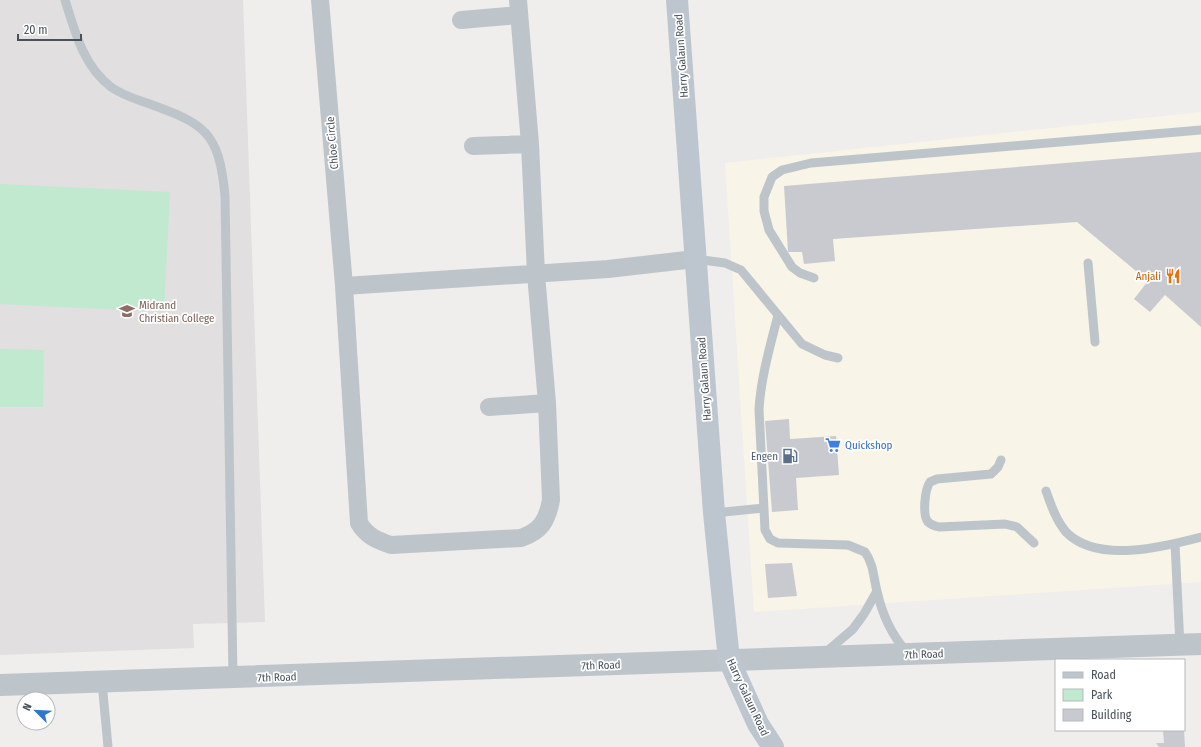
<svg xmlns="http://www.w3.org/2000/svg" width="1201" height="747" viewBox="0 0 1201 747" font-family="'Fira Sans Condensed',sans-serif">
<rect width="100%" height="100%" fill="#f0eded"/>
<path fill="#f9f4e8" d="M1201,112V582L754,612L725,163Z"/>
<path fill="#e1dfdf" d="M0,0H243L265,622L193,624L194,648L0,655Z"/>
<path fill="#c0e9cf" d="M0,184L170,192L164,312L0,304Z
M0,349L44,350L43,407H0Z"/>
<path fill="#c9cacf" d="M1201,152V327L1165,295L1150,312L1134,299L1148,281L1077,222L833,239L835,261L804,264L802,252H788L784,186Z
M789,419L790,439L836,436L839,475L796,478L798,510L772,512L765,421Z
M792,563L797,596L768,598L765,564Z
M1163,730H1184L1185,747H1159L1156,743H1164Z"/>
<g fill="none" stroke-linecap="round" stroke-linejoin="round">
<path stroke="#bdc5cb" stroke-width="9" d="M65,0C75,31 83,66 111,87C122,95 135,99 147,103C205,124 219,131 225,196L233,677
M695,259L725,263L741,270L802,344L825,355L838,358
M1088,263L1095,342
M814,278L800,273L792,267L769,230L764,211V197L772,177L782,170L811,163L1201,130
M778,315C770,347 761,377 759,409L765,530L770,539L778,543L848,545L865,552C874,565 873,576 877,591C882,614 891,634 906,651
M1001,460L998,467L991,474L937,479L930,482C925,489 922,515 928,522C931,525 935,526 939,527L1005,524L1017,527L1034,543
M1046,491C1051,505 1056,520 1066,532C1097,564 1163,547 1201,537
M714,513L764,508
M1175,544L1180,646
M825,653L853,629L864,614L877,591
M102,682L108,747"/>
<path stroke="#bdc5cb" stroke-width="18" d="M320,0L344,286L359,523C367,536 376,540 391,545L521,538C541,531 547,521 551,500L547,403L536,274L530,144L518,0
M461,20L519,15
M473,146L530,144
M344,286L608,269L695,259
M489,407L547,403"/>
<path stroke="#bdc5cb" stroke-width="22" d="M0,685L1201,644"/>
<path stroke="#bdc6cf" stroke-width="22" d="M677,0L714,513L729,660L758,724L773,747"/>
</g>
<defs>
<symbol id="restaurant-bare" viewBox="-9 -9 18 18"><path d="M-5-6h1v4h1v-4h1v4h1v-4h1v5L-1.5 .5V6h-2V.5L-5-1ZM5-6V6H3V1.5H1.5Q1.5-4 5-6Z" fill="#e8710a" stroke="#fff" stroke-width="2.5" paint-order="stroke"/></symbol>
<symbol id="school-bare" viewBox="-9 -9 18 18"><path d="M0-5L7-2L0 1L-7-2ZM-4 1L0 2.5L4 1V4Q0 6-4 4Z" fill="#8d6e63" stroke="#fff" stroke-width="2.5" paint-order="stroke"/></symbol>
<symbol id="supermarket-bare" viewBox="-9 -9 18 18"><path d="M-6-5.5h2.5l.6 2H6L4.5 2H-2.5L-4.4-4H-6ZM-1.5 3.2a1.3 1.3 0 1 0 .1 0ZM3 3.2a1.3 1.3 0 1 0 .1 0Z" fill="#3f7fe0" stroke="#fff" stroke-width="2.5" paint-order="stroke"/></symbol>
<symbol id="fuel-bare" viewBox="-9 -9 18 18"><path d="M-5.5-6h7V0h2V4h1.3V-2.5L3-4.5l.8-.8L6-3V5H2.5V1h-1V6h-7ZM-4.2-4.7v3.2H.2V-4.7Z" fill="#5c6f8a" stroke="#fff" stroke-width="2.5" paint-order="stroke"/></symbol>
</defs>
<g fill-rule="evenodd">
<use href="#restaurant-bare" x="1162" y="265" width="22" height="22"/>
<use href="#school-bare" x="116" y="300" width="22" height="22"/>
<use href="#supermarket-bare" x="822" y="434" width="22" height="22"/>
<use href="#fuel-bare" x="779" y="445" width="22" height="22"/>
</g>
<g text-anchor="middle" stroke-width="3.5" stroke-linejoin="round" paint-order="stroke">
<g font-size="11" fill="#485158" stroke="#fff">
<text transform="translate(681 56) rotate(-94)" y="4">Harry Galaun Road</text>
<text transform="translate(332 143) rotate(-95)" y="4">Chloe Circle</text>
<text transform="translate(704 379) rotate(-94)" y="4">Harry Galaun Road</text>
<text transform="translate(924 654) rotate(-2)" y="4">7th Road</text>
<text transform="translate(601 665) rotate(-2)" y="4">7th Road</text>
<text transform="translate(277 677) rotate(-2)" y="4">7th Road</text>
<text transform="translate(748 697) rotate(65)" y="4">Harry Galaun Road</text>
</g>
<g font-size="11" fill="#c56008" stroke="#fff" text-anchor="end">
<text x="1161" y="280">Anjali</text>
</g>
<g font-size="11" fill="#785e54" stroke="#fff" text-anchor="start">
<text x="139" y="309">Midrand<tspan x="139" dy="13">Christian College</tspan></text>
</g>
<g font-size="11" fill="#366cbe" stroke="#fff" text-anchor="start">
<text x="845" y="449">Quickshop</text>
</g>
<g font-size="11" fill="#4e5e75" stroke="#fff" text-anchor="end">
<text x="778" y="460">Engen</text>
</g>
</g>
<rect x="1055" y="659" width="130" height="72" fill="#ffffff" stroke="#b6b9bc"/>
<rect x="1063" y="672" width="20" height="6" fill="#bdc6cf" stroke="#b6b9bc"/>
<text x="1091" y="679" font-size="12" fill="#485158">Road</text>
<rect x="1063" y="689" width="20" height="12" fill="#c0e9cf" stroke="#b6b9bc"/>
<text x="1091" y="699" font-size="12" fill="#485158">Park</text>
<rect x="1063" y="709" width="20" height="12" fill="#c9cacf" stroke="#b6b9bc"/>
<text x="1091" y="719" font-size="12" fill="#485158">Building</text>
<g transform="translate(36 711) rotate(294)"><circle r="19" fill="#ffffff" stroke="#b6b9bc"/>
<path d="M0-3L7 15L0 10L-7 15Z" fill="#2f77c8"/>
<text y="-6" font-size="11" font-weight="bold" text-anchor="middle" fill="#485158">N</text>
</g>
<path d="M18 34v6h63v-6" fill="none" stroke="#485158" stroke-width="2"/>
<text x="24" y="34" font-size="12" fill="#485158" stroke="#ffffff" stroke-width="3" paint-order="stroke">20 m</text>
</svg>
